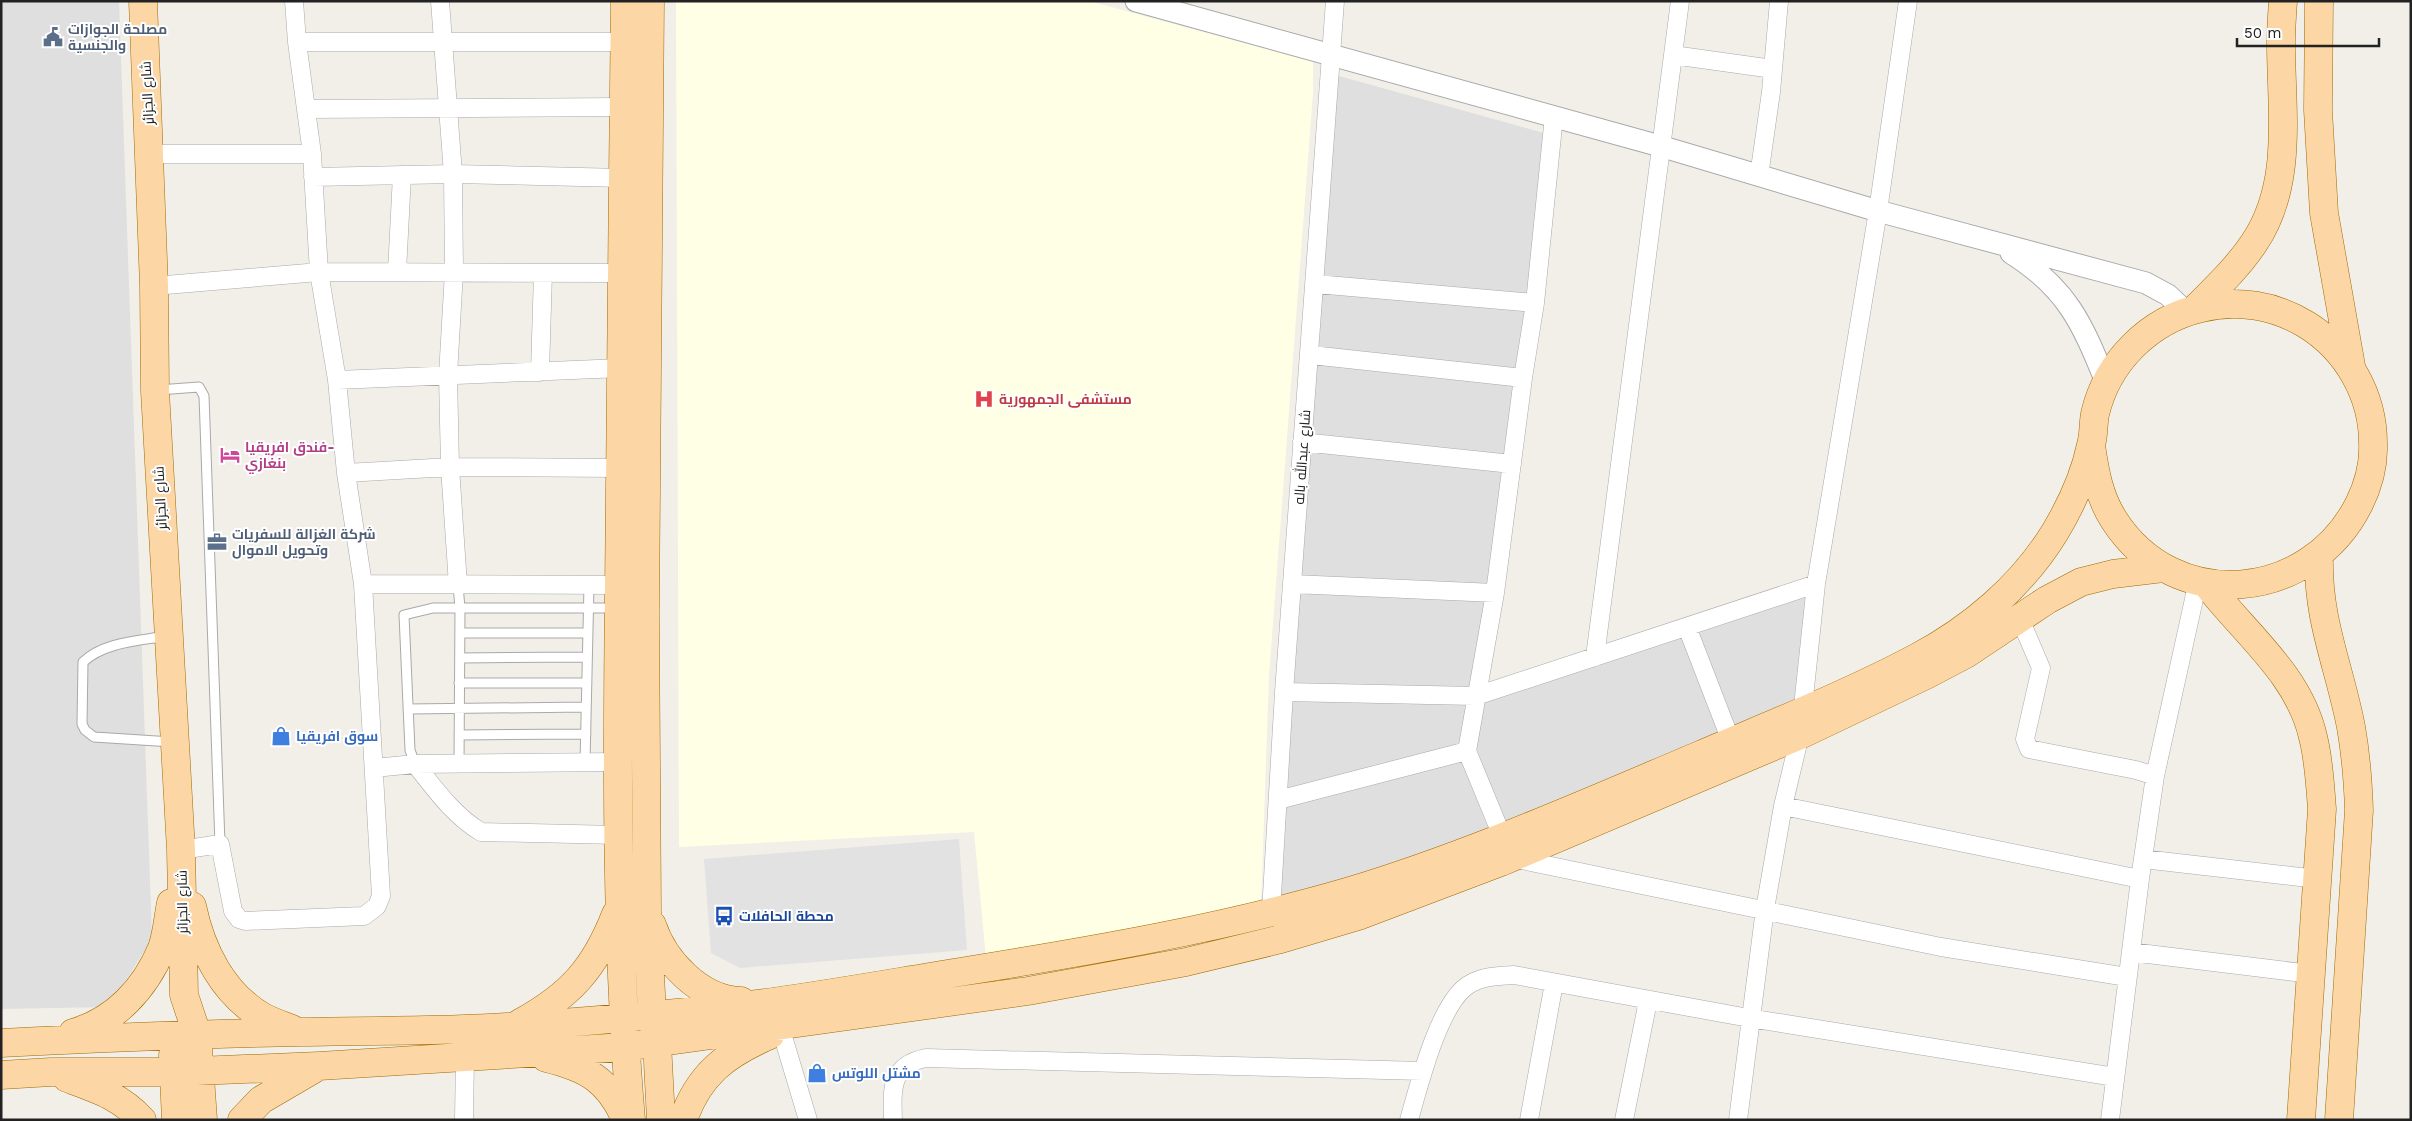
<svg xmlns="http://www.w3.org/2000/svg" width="2412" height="1121" viewBox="0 0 2412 1121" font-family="'Work Sans',Cairo,sans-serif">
<rect width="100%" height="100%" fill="#f2efe9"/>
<path fill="#e0dfdf" d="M1,1H119L152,938L110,1007L1,1009Z
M1332,74L1551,135L1472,699L1815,585L1803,711L1271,912Z"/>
<path fill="#ffffe5" d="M676,1H1089L1313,62V93L1269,676L1261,904L986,958L974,832L679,847Z"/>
<path fill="#e2e2e2" d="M959,839L967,950L740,968L711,953L704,859Z"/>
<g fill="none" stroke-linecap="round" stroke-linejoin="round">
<defs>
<path id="service" d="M158,390L199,387L204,396L220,844
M458,585L460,608L459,764
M460,633H588
M166,636C139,641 104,642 83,662L82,724L85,730L94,737L172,742
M460,658L587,657
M459,683H587
M408,709L586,707
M459,735L586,734
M585,763L589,585
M415,764L410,750L404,615L433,608H616"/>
<path id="minor" d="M440,1L453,174L454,272L448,375L450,467L458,585
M297,42H624
M1673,55L1773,69
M307,109L624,107
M150,154H312
M1759,176L1771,92L1779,1
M313,177L453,174L623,178
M397,272L402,175
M1316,284L1535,303
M154,286L319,272L621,273
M1311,355L1523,378
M540,372L543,273
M337,380L621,368
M1302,442L1512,464
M346,473L450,467L619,468
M363,584L619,585L629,588
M1293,584L1495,593L1523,378L1535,303L1554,116
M2020,619L2041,668L2025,739L2029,749L2136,770L2155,776L2140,879L2110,1120
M1687,627L1731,741
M1595,657L1680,1
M1284,692L1476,696L1816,584
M1467,751L1502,836
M415,764C435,789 453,815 481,832L618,835
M374,768L415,764L617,762
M2155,776L2198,581
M1278,800L1467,751L1495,593
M1783,806L2140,879
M181,850L220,844L233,911L239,919L245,921L364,916L377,906L381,896L363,584L346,473L337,380L319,272L312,154L297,42L294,1
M1512,858L1941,947L2127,977
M2143,859L2318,879
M1271,912L1284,692L1335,1
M2131,952L2311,974
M781,1030L808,1120
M464,1120L465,1056
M893,1120C892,1089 890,1065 926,1058L1423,1071
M1409,1120C1419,1085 1437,1013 1463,989C1477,976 1496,976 1514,975L1749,1018L2115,1077
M1529,1120L1554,983
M1624,1120L1648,1001
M1738,1120L1765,909L1783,806L1800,735L1816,584L1878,211L1908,1"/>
<path id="tertiary" d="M1136,1L1660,146L1878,211L2146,283L2168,295L2186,312
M2011,253C2067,288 2082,323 2106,382"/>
<path id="primary" d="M143,1L154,286L155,391L181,850L184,995L197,1034L203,1120
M625,1C623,198 620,395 619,592C617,768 616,944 631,1120
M650,1L645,614L647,911L652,1015L657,1043L661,1120
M2319,1L2318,110L2324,213L2351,366
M2196,308C2216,288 2238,267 2254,243C2294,184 2281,110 2281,43C2281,29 2282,15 2283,1
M2319,555C2317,620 2339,665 2351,727C2356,755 2358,782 2359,810L2339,1120
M2206,583C2243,632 2299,674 2313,737C2319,760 2320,785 2322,809L2301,1120
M192,906C201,950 223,994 263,1017C272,1022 282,1025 292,1029
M652,925C664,961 700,1000 741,1001
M520,1023C571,995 595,968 616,914
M73,1033C115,1021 145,989 162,948C167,935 168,917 171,903
M1,1043C101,1038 201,1034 301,1032C374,1030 449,1032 522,1026C606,1020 690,1013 773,1002C836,993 898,982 960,972C1090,951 1220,929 1347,892C1467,856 1584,804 1700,755C1772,724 1846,695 1916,658C1971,629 2022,586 2055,532C2070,507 2085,474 2091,445C2094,435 2093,424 2095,414C2107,362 2149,320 2201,308C2237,299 2275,305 2307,325C2347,350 2373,395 2373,443C2374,464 2368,486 2359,504C2310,602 2175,615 2114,520C2099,497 2095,472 2091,446
M173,1055L176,1120
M546,1058C587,1068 609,1080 626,1120
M1,1075L51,1072H173L319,1066L625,1047L1028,991L1186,962L1277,940L1361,915L1501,862L1800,735L1926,675L1966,654L2047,600L2081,582L2113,574L2163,568
M67,1078C97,1089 120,1096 142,1120
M242,1120L261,1100L314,1069
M683,1120C699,1074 726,1054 770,1035"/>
</defs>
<use href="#service" stroke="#a9a9a9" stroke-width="11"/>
<use href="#minor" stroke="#a9a9a9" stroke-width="19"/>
<use href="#tertiary" stroke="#a9a9a9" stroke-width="23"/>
<use href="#primary" stroke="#a06b00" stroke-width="29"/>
<use href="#service" stroke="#fff" stroke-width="9"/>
<use href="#minor" stroke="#fff" stroke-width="18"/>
<use href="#tertiary" stroke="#fff" stroke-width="21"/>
<use href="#primary" stroke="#fcd6a4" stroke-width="28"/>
</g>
<defs>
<symbol id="civic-bare" viewBox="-9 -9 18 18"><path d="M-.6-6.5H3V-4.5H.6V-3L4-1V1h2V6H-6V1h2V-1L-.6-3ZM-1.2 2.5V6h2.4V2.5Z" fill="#5c6f8a" stroke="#fff" stroke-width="2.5" paint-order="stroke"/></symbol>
<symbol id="hospital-bare" viewBox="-9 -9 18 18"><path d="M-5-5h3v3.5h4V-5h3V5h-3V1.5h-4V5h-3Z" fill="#e0444e" stroke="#fff" stroke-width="2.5" paint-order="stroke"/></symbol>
<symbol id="hotel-bare" viewBox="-9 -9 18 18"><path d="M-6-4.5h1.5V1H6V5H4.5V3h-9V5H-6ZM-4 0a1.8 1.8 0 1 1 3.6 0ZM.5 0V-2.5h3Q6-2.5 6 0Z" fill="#d1479c" stroke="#fff" stroke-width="2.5" paint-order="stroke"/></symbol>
<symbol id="office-bare" viewBox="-9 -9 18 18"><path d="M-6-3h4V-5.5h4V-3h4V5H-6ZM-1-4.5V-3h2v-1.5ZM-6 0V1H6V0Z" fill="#5c6f8a" stroke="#fff" stroke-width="2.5" paint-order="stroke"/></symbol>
<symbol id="shop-bare" viewBox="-9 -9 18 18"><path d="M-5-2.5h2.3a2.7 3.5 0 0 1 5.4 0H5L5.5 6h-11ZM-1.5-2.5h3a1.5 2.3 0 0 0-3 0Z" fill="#3f7fe0" stroke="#fff" stroke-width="2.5" paint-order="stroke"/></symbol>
<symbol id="bus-bare" viewBox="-9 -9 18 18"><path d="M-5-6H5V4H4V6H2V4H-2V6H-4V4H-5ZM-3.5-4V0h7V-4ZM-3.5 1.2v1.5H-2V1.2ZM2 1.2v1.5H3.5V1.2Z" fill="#1a4fb4" stroke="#fff" stroke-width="2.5" paint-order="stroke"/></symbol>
</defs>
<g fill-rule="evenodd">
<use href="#civic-bare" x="39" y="23" width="28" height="28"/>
<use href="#hospital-bare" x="970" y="385" width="28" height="28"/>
<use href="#hotel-bare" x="216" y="441" width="28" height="28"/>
<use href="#office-bare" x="203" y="528" width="28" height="28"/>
<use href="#shop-bare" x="267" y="722" width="28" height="28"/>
<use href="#bus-bare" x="710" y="902" width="28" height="28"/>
<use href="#shop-bare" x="803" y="1059" width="28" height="28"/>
</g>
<g text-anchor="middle" stroke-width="4" stroke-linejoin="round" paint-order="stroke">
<g font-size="14" font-weight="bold" fill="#4e5e75" stroke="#fff" text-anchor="start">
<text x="68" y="34">مصلحة الجوازات<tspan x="68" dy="16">والجنسية</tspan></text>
<text x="232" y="539">شركة الغزالة للسفريات<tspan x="232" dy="16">وتحويل الاموال</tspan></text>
</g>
<g font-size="14" fill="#222" stroke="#fff">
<text transform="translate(147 93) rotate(-93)" y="5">شارع الجزائر</text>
<text transform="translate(1302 457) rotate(-86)" y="5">شارع عبدالله باله</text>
<text transform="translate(160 498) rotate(-93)" y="5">شارع الجزائر</text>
<text transform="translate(182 902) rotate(-91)" y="5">شارع الجزائر</text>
</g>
<g font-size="14" font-weight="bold" fill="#be3a42" stroke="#fff" text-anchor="start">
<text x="999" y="404">مستشفى الجمهورية</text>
</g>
<g font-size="14" font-weight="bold" fill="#b23c85" stroke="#fff" text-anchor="start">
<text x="245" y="452">فندق افريقيا-<tspan x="245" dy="16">بنغازي</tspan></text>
</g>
<g font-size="14" font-weight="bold" fill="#366cbe" stroke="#fff" text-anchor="start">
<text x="296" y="741">سوق افريقيا</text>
<text x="832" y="1078">مشتل اللوتس</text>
</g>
<g font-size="14" font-weight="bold" fill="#164399" stroke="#fff" text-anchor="start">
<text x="739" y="921">محطة الحافلات</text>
</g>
</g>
<rect width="2412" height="1121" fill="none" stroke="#222222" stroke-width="5"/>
<path d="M2237 38v8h142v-8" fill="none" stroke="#222222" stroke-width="2.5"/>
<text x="2244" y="38" font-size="15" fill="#222222" stroke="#ffffff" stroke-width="4" paint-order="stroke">50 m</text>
</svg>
